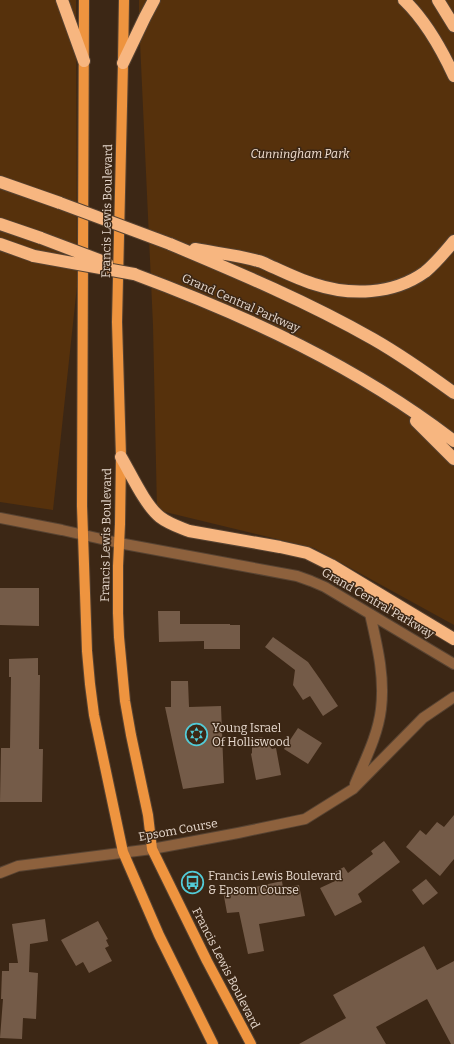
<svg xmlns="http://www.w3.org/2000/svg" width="454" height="1044" viewBox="0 0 454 1044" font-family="Bitter,serif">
<rect width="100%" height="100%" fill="#3c2715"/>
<path fill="#56310c" d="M0,0H76L77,286L53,510L0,502Z
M139,0H454V625L314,548L157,510L153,325L139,20Z"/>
<path fill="#745b48" d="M0,588H39V626L0,625Z
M158,611H180V624H230V625H240V649H204V641L159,642Z
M273,637L308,662L320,679L338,706L323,716L310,696L303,700L293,685L295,670L265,647Z
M38,658V675H40L39,749H43L42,802H0L1,748H10L11,677H9V659Z
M171,681H188L189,707L221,706L224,783L183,789L174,749L165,707H171Z
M298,728L322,743L308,764L284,749Z
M262,737L272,749L276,748L281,775L256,780L251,754L252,753V739Z
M454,815V859L440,876L406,847L420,830L426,835L437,822L444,827Z
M384,841L400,862L358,894L362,902L335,916L320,888L335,881L331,874L344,867L348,873L373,854L371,851Z
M426,879L438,893L423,905L412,890Z
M282,881L283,888L299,885L305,916L259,924L264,951L248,954L239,912L227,913L223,891L255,886V887Z
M45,919L48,941L30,944L29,972L38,973L36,1019L23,1018L22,1039L0,1038L3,999H1L2,971H9V963H18L12,924Z
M98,921L108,939L106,940L109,946L105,948L112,961L89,973L83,962L76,966L61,940Z
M424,946L437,970L454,961V1044H451L427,999L376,1027L386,1044H299L346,1018L333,995Z"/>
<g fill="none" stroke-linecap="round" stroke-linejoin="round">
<defs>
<path id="minor" d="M0,518L62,530L119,543L297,576L311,581L325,587L454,664
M355,784C365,760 378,735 381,709C385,676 377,645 370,614
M0,873L18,866L152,849L238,833L305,819L353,789L423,718L454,697"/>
<path id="major" d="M84,0L82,506L87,651L90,684L94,715L123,852L159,935L213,1044
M124,0L123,63L117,322L121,457L120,524L118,566V613L119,637L125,701L131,735L148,815L152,849L207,961L251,1044"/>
<path id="highway" d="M62,0L84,61
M404,0C426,21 441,48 454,76
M438,0L454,26
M123,63L145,17L154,0
M0,182L60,203
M0,224L41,238
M0,244L34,256
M170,244C239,273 308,302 373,339C401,355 428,374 454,393
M195,249C216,253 238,255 258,261C264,262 269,266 275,268C288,274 301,280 314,284C350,296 393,295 425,272C436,263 445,252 454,241
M134,274C247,316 358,367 454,441
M416,421L454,459
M121,457C131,474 145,505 160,517C169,524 179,527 189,531L280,547L307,553L331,565L454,639"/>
</defs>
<use href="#minor" stroke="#574332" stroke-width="12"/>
<use href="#major" stroke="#574332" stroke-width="12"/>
<use href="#highway" stroke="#574332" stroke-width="14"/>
<use href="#minor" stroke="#8d613d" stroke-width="10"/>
<use href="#major" stroke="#ee943f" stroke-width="10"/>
<use href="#highway" stroke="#f7b680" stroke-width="12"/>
<defs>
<path id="highway-bridge" d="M60,203L170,244
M41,238L107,263
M34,256L134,274"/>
</defs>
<use href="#highway-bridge" stroke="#574332" stroke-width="14" stroke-linecap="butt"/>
<use href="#highway-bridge" stroke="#f7b680" stroke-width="12"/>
</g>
<defs>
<symbol id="synagogue-ring" viewBox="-11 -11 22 22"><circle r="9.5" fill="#3c2715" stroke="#52cbd7" stroke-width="1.5"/><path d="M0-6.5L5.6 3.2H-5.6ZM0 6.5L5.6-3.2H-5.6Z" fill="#52cbd7"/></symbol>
<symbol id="bus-ring" viewBox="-11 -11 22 22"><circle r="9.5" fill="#3c2715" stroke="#52cbd7" stroke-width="1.5"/><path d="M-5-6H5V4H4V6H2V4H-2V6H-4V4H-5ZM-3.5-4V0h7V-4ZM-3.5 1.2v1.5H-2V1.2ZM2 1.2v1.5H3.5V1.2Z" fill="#52cbd7"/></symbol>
</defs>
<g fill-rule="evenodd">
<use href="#synagogue-ring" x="184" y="722" width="25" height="25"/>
<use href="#bus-ring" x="180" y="870" width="25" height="25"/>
</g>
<g text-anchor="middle" stroke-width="3" stroke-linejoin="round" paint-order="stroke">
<g font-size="12" font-style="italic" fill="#f3e0d2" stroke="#3c2715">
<text x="300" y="158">Cunningham Park</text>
</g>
<g font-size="12" fill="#e6d8cd" stroke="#3c2715">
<text transform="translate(107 211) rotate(-89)" y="4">Francis Lewis Boulevard</text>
<text transform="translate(241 303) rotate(24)" y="4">Grand Central Parkway</text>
<text transform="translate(106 535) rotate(-89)" y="4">Francis Lewis Boulevard</text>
<text transform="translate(378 603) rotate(30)" y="4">Grand Central Parkway</text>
<text transform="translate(178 830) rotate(-10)" y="4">Epsom Course</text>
<text transform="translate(226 968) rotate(63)" y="4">Francis Lewis Boulevard</text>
</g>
<g font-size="12" fill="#e6d8cd" stroke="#3c2715" text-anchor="start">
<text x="212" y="732">Young Israel<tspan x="212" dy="14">Of Holliswood</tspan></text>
<text x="208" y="880">Francis Lewis Boulevard<tspan x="208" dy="14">&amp; Epsom Course</tspan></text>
</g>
</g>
</svg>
